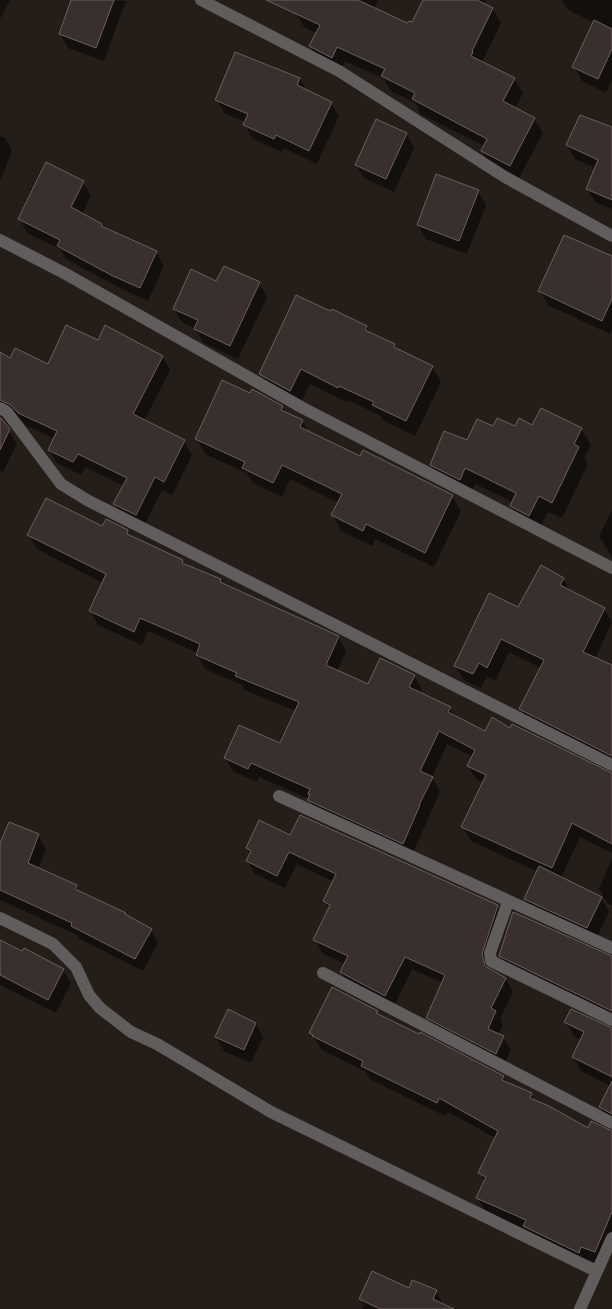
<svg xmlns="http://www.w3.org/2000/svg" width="612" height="1309" viewBox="0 0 612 1309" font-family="Ubuntu,sans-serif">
<rect width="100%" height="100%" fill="#241d18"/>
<path fill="#0007" d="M0,0H10L0,19Z
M73,0L126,1L104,61L68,48L60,34Z
M301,0H378L374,9L408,25L412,24L424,0H486L484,5L493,9L501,23L482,62L514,79L523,93L515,108L534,119L543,133L518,180L490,165L482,151L484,146L421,114L415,103L391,91L384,79L345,61L340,72L319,61L310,46L317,33L304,27L296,13Z
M562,0H612V80L606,93L582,81L574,67L594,23L567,9Z
M235,54L300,79L307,91L331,103L339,116L317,164L284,148L282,152L253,139L245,125L246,122L225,114L217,100Z
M377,120L406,134L414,148L394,192L364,178L356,165Z
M612,129V209L595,202L587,189L596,168L575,159L567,145Z
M0,136L5,138L12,151L0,181Z
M83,182L91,196L82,214L102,225L104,228L156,252L164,266L148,301L122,289L66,259L60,249L27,233L20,219Z
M478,191L486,205L467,254L426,239L418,225Z
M612,258V330L610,334L548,305L540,291Z
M217,283H259L267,297L238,359L204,343L195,328L182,322L174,309Z
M366,327L370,333L395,345L398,350L432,367L441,382L415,436L383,420L381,416L348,400L347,402L310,384L299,406L270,390L261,374Z
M99,342L162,356L170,370L144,421L184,441L192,455L172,495L162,490L143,528L123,518L115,504L124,486L85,467L81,475L57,463L49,450L55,439L27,426L21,419L13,414H4L0,418L17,444L3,472L0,471V354L10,359L49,366Z
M282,407L286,413L302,421L309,432L361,458L452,496L461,511L434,567L375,539L372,546L341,531L333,515L339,503L290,479L282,497L253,483L247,473L205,454L197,439Z
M533,427L581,429L591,445L584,458L588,464L562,518L548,512L538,531L520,522L511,506L513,502L475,484L469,496L441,481L431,465L493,428Z
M612,510V557L599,536Z
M102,528L127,531L131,537L182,561L185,566L220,580L223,585L338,637L346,651L337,672L368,686L414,676L422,690L421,694L450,708L455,717L485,733L511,729L612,774V853L580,837L561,878L601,898L609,912L595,941L533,912L525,899L538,872L471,841L463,827L484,783L477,780L468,766L473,757L447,744L432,777L440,792L411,857L317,814L309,799L259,777L256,782L234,772L225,758L280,745L296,711L245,690L242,685L205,669L197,655L198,653L148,631L142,645L98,625L90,611L103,583L37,549L29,535Z
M563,579L570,591L604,609L612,622L595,659L612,667V765L529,723L521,709L541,668L509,652L495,681L487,676L481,688L464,680L455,666L518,609Z
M38,835L46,849L38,869L76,886L80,893L151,930L158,943L143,971L80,939L77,935L0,900V846Z
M291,837L497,906L505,920L489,967V970L505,978L513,992L500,1019L503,1025L498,1035L503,1037L511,1050L503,1066L435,1031L428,1017L443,983L412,969L393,1008L348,985L341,972L345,964L322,953L315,940L329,909L325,901L334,882L297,864L285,888L255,874L247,861L250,854L247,848Z
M612,858V905L607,903L599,889Z
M514,914L612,957V1021L508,970L500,954Z
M0,942L63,970L71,983L56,1013L0,985Z
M377,1012L379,1016L420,1035V1034L504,1077L507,1083L531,1094L535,1102L589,1130L612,1131V1238L603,1266L589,1260L587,1267L486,1212L478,1198L485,1182L480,1173L496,1138L448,1112L445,1116L371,1080L366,1072L322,1050L311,1033Z
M566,1022L612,1029V1123L608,1121L600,1107L611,1086L581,1071L573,1057L581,1040L574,1036Z
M256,1024L263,1037L251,1063L224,1051L216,1037Z
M409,1289L436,1291L443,1304L454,1309H362L364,1305L360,1299Z"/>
<path fill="#392f2d" stroke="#6c605f" d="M71,0H114L96,48L59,34Z
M266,0H358L407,23L409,21L412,22L423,0H477L493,8L472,51L473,52L471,56L515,78L503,101L535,118L510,166L481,151L487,139L412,99L415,93L381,76L385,69L337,47L332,58L309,46L320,25Z
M594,20L612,29V49L598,79L572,67Z
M235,52L300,78L297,85L332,102L309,151L276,135L274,139L243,125L248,114L215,100Z
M580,115L612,127V200L586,189L598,160L566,145Z
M376,119L407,133L386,179L355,165Z
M46,162L84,181L71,207L102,224L101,226L157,251L140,288L113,276L57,246L60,240L18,219Z
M436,174L479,190L459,241L417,225Z
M564,235L612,256V299L602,321L538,291Z
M224,266L260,282L230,346L194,329L198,320L173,309L191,269L216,281Z
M296,295L330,311L332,309L367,326L365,330L395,344L394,347L433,366L406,421L372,405L374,402L339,386L338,388L301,369L290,391L259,374Z
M66,325L98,340L105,325L163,356L133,414L185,440L164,482L155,477L136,515L113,504L127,478L78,454L73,462L48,450L57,431L18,413L11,405L0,400V352L10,358L15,348L48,364Z
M222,380L250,393L252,389L283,406L281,410L303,420L300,427L360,456L363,450L453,495L425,553L366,524L363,531L331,515L342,494L282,465L273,483L242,468L245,462L195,439Z
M541,408L582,428L574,444L579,447L552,503L539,496L529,516L510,506L516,493L465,468L460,480L430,465L444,431L467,440L477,419L493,426L497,418L515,426L519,418L532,425Z
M0,417L10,429L0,450Z
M46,498L102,526L106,519L128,530L127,534L183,560L182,563L221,579L220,582L339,636L326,665L368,684L380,658L415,675L409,687L451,707L448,712L485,731L492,717L510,728L512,724L612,773V844L572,823L552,868L461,827L486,775L467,766L475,750L439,731L420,771L433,777L419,805H420L403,844L307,800L310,795L308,794L310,789L251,763L248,769L224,758L239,725L280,743L299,702L235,676L237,673L196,655L200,644L140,618L134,632L89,611L106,574L27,535Z
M541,565L564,578L560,585L605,608L583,652L612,665V756L519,709L544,660L501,639L487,668L479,663L473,674L454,666L489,593L518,607Z
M300,815L498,905L482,954L485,966L506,978L491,1008L496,1011L488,1029L504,1036L496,1054L426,1018L445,975L405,957L385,996L340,972L348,956L313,940L330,905L323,901L336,874L289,852L277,876L246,861L251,851L246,848L259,820L290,835Z
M9,822L39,834L28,863L77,885L75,889L126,913L125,914L152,929L135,959L71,926L72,923L0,890V843Z
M539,866L602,897L587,928L524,899Z
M513,912L612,956V1011L499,956Z
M0,940L22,951L24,948L64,969L48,1000L0,975Z
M332,987L378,1011L376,1013L419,1034L420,1032L504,1076L502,1080L532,1093L530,1098L549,1106L588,1128L591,1121L612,1131V1212L595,1252L581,1247L579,1253L523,1226L526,1220L476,1198L486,1177L478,1173L498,1131L439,1098L437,1103L361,1066L363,1061L312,1036L313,1035L309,1033Z
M228,1009L256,1023L244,1050L215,1037Z
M571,1009L612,1028V1077L572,1057L584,1032L564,1022Z
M612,1081V1114L599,1107Z
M372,1271L409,1288L412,1280L437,1290L433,1299L454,1309H380L359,1299Z"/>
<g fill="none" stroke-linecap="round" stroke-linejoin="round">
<path stroke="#625d5d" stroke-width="12" d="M201,0L339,71L505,177L612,236
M0,240L64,273L303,408L612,568
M0,408L7,412L61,484L87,500L612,765
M279,796L612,948
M508,902L490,953L491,961L612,1020
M0,918L53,944L76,967L89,995L100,1008L131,1032L157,1044L271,1112L596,1271
M323,973L612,1123
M580,1309L612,1238"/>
</g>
</svg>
